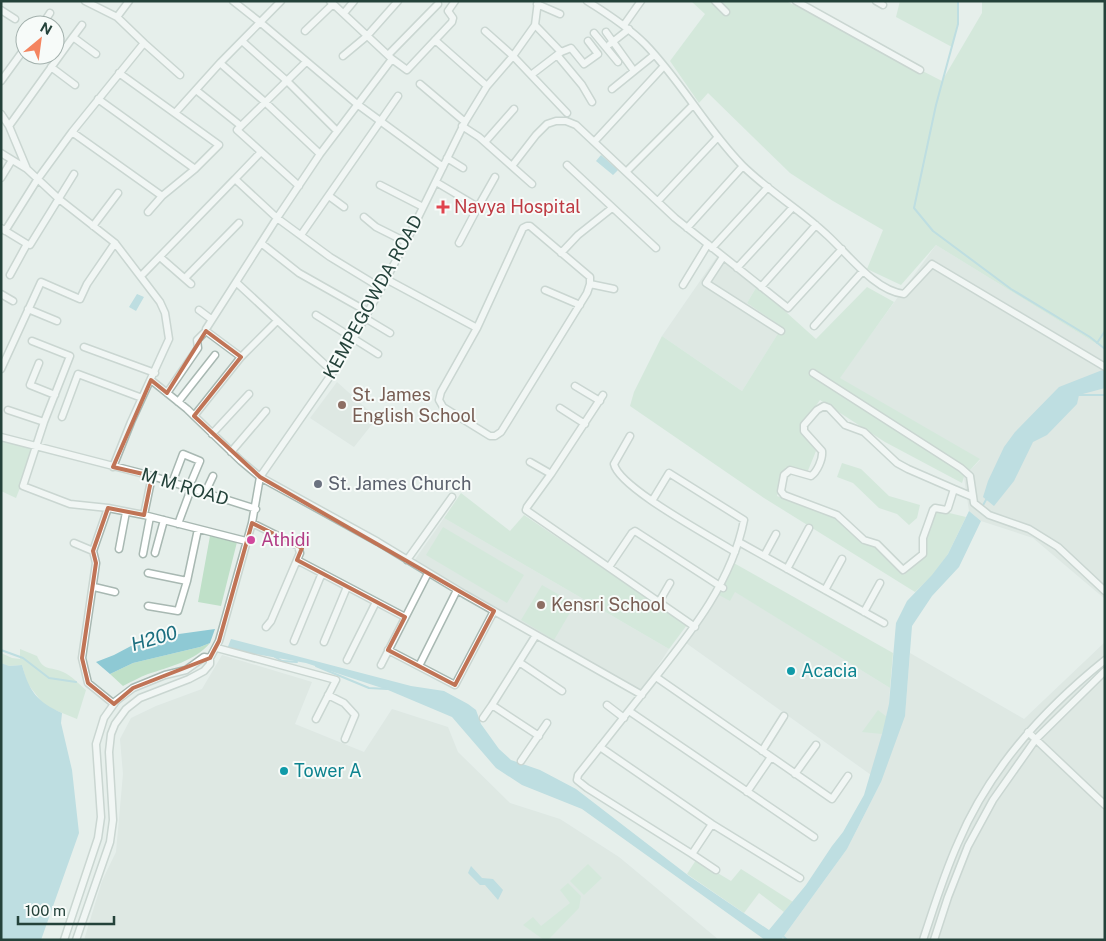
<svg xmlns="http://www.w3.org/2000/svg" width="1106" height="941" viewBox="0 0 1106 941" font-family="'Public Sans',sans-serif">
<rect width="100%" height="100%" fill="#e6efeb"/>
<path fill="#d4dfda" d="M936,245L1105,349V599L1033,538L981,521L969,511L964,477L980,460L839,378Z
M718,255L757,286L747,303L782,327L742,391L662,336Z
M337,382L377,418L354,447L310,418Z
M444,518L669,649L640,693L414,561Z
M734,591L890,688L889,704L905,715L910,653L1024,719L1105,642V940H781L847,849L881,782L686,643L704,618L717,594Z
M222,655L312,682L295,724L364,752L392,709L448,727L458,752L510,803L560,819L619,857L719,940H84L102,881L116,852L123,774L120,739L131,718L156,706L202,689Z"/>
<path fill="#bfe0c8" d="M691,1H786L942,81L982,13V1H1105V349L936,245L901,285L867,269L883,230L833,201L790,173L708,93L699,103L670,61L705,14Z
M900,1H957V25L952,47L896,17Z
M757,286L816,339L867,287L894,302L840,378L980,459L964,477L962,483L885,442L820,400L800,428L816,451L807,473L786,467L777,496L836,517L861,542L878,548L904,575L927,554L926,539L937,510L966,517L948,554L933,575L915,592L764,498L630,406L634,392L662,336L742,391L782,327L747,303Z
M1,439L35,449L16,498L1,491Z
M842,463L861,469L889,496L920,505L917,518L909,525L897,514L879,508L853,483L837,477Z
M461,493L510,531L524,515L687,625L669,649L444,518Z
M443,527L524,575L507,603L426,555Z
M210,536L237,542L221,606L198,602Z
M732,562L893,653L890,688L735,592L730,601L717,594Z
M542,585L575,604L554,640L521,620Z
M210,643C195,661 169,667 148,674C140,677 131,682 123,686L110,674L133,663L200,647Z
M20,649L37,656C44,672 50,666 63,672C71,675 80,685 86,690L77,719L45,706L27,683L22,665L8,666L1,663V653L12,658L20,659Z
M878,710L887,717L882,734L862,732Z
M696,860L731,881L741,869L793,902L784,912L759,893L744,913L687,874Z
M588,864L602,878L584,895L570,881Z
M568,883L581,896L579,908L548,940H544L523,925L533,917L541,926L570,903L560,890Z"/>
<path fill="#8ec9d4" d="M601,155L618,170L613,175L596,161Z
M137,294L144,297L136,311L129,307Z
M1105,369V388L1079,395L1077,404L1047,435L1033,442L1014,481L994,506L983,497L988,481L1004,447L1015,432L1059,387Z
M969,511L981,521L959,567L932,596L912,626L905,716L881,782L847,849L781,940H765L582,809L522,785L496,768L452,717L388,690L306,663L227,649L231,639L411,686L444,691L468,704L476,710L481,724L499,749L511,760L540,770L576,789L689,876L769,930L806,885L832,846L843,832L864,795L882,734L889,704L896,623L907,601L932,575L948,554Z
M215,629L210,643L200,647L133,663L110,674L96,662L114,655L131,646L179,634Z
M1,663L9,666L22,665C29,691 37,702 62,713L61,723L72,770L79,833L41,940H1Z
M471,866L482,878L493,879L503,890L498,900L485,885H480L468,873Z"/>
<g fill="none" stroke-linecap="round" stroke-linejoin="round">
<path stroke="#8ec9d4" stroke-width="2" d="M958,1V24L936,105L914,208L933,231L1011,289L1090,337L1105,349
M1097,343L1105,331
M1077,395H1105
M982,507L987,498
M1,650L23,658L49,678L76,682
M275,657L282,661L297,662
M316,666L369,688L387,689
M783,936L787,940"/>
<defs>
<path id="minor" d="M233,1L261,23L357,104L443,167
M330,1L392,59L407,70L452,22L453,18L448,11L455,1
M587,1C608,14 628,27 645,44C681,81 706,128 742,165C768,191 801,210 827,235C848,254 875,291 904,294L932,264L1105,367
M715,1L726,12
M796,1L920,70
M876,1L883,5
M537,4L560,14
M1,10L15,19
M344,13L354,1
M117,17L129,1
M42,25L50,13
M535,25L561,52
M624,25L641,1
M305,31L333,4
M485,31L513,56L567,113
M606,32L634,71
M594,33L618,62
M73,37L82,25
M435,40L487,86
M242,41L287,81L337,131
M144,43L180,75
M610,44L629,29
M388,55L438,4
M557,55L582,85L592,102
M343,56L367,36L398,1
M220,63L265,102L320,154
M51,67L75,85
M119,73L219,145L195,169L162,196L148,212
M531,75L561,52L571,48L584,64L598,54L588,41
M1,81L25,48
M420,84L465,122
M612,89L654,55
M196,90L241,126
M98,99L195,169
M175,113L220,63L281,1
M1,114L9,126L27,169L59,199L115,243L160,302L165,313L169,339L131,422L113,467
M9,126L73,37L96,54
M462,126L479,137L532,184
M72,132L162,196
M485,142L514,109
M594,142L664,66
M261,152L235,179L277,218L330,257L381,288
M1,153L27,169
M447,158L463,168
M567,165L656,248
M512,166L536,135L547,124L556,121H566L576,125L675,218L788,308L842,249
M627,171L693,105
M1,178L12,160
M436,182L478,207L459,243
M380,185L423,207
M299,186L237,130L306,62
M329,196L344,207
M658,201L718,137
M478,207L495,177
M364,217L376,227L406,242
M93,226L118,193
M527,226H530L590,277V284L587,293L501,432L495,436H490L443,407L439,400L441,392L477,328L523,228Z
M1,228L27,244
M687,228L743,166
M5,231L37,180L72,132L144,43L117,17L85,1
M301,235L398,96
M261,243L299,273L368,312
M712,248L768,187
M561,253L578,235L612,208
M160,257L191,284
M723,257L706,283L781,331
M737,268L793,207
M10,275L27,244L30,245L74,174
M141,276L235,179
M185,278L239,223
M386,279L477,328
M237,283L333,372
M590,284L614,289
M683,285L708,244
M761,287L816,225
M545,290L580,305
M1,294L13,301
M28,309L57,321
M199,310L211,319
M316,315L378,354
M365,318L390,333
M277,321L241,357L206,331V329L277,218L320,154L392,59
M814,326L862,272
M32,341L70,356L44,422L23,486L70,504L108,508L144,515L246,541
M84,347L155,373
M39,363L30,385L55,395
M1,369L41,282L80,299L87,284L115,243
M813,373L961,468L970,476L974,503L989,515L1029,529L1058,547L1105,591
M151,380L187,409L241,461L260,477L378,542L464,594L642,695
M575,386L600,401
M167,393L198,348L197,340L206,331
M603,395L551,474L527,507L526,510L695,627
M178,402L215,355
M560,408L585,424
M8,410L44,422
M194,416L241,357
M62,417L78,374L142,398
M212,434L249,394
M630,436L614,464C619,488 712,537 735,552
M1,437L152,476L256,509
M231,452L266,411
M530,462L551,474
M172,483L183,454L200,461L192,480
M954,489L908,469L897,463L864,432L845,425L829,408L824,406L817,410L804,425V431L822,451C823,459 817,472 811,476L790,470L784,475L781,491L784,495L837,515L864,540L877,544L903,570L923,554V538L933,510L935,508L946,510L948,508L954,489L973,497
M205,493L213,476
M652,501L669,473L744,520C732,581 692,631 654,679C629,711 603,743 578,775L577,780L587,788L692,854L712,824
M108,508L93,551L96,563L82,658L88,683L114,704
M144,515L152,476
M252,523L298,546L300,553L271,621L266,627
M178,524L191,489
M739,542L884,623
M74,543L93,551
M119,549L126,512
M155,553L164,520
M143,554L150,517
M764,556L776,534
M297,560L405,617
M407,560L452,497
M609,567L632,533L635,531L723,588
M787,569L809,528
M148,573L187,581L198,529
M94,587L115,592
M825,590L842,559
M659,602L670,583
M148,606L178,611L187,581
M864,612L880,583
M536,635L492,705L539,736
M294,641L322,573
M324,642L347,587
M217,648L336,680L316,719
M388,650L455,685L494,611
M347,660L376,602
M519,662L562,691
M381,665L428,573
M419,666L457,590
M656,677L832,799L848,776
M328,695L344,703L355,715L345,739
M607,705L624,718
M629,711L814,837
M483,718L492,705
M1028,732L1105,805
M600,747L712,824L800,878
M762,751L784,716
M521,761L547,723
M795,774L816,745
M747,792L771,757
M692,854L716,870
M64,940L98,838L101,817L96,744L104,718L116,701L133,688L165,675L186,670L204,657L210,658
M76,940L110,842L113,820L109,752L111,734L115,724L126,709L140,698L189,679L204,671L210,664V658L219,641L252,523L260,477L333,372L354,338L406,242L465,122L487,86L513,56L535,25L538,1
M923,940C934,907 944,874 958,843C989,769 1044,709 1105,660
M934,940L948,897L968,846L993,800L1036,739L1105,671"/>
</defs>
<use href="#minor" stroke="#a8b8b2" stroke-width="9"/>
<use href="#minor" stroke="#fff" stroke-width="6"/>
</g>
<path d="M0 0H1106V941H0ZM206,331L241,357L194,416L260,477L494,611L455,685L388,650L405,617L297,560L302,548L252,523L219,641L210,658L133,688L114,704L88,683L82,658L96,563L93,551L108,508L144,515L152,476L113,467L151,380L167,393Z" fill="#e6efeb" fill-opacity=".55" fill-rule="evenodd"/>
<path fill="none" stroke="#c07456" stroke-width="4" stroke-linejoin="round" d="M206,331L241,357L194,416L260,477L494,611L455,685L388,650L405,617L297,560L302,548L252,523L219,641L210,658L133,688L114,704L88,683L82,658L96,563L93,551L108,508L144,515L152,476L113,467L151,380L167,393Z"/>
<path fill="#e0444e" stroke="#f7fbf9" stroke-width="2" d="M440.5 199.5h5v5h5v5h-5v5h-5v-5h-5v-5h5z"/>
<g fill="#8d6e63" stroke="#f7fbf9" stroke-width="2">
<circle cx="342" cy="405" r="5"/>
<circle cx="541" cy="605" r="5"/>
</g>
<circle fill="#6b7280" stroke="#f7fbf9" stroke-width="2" cx="318" cy="484" r="5"/>
<circle fill="#d1479c" stroke="#f7fbf9" stroke-width="2" cx="251" cy="540" r="5"/>
<g fill="#0f9aa8" stroke="#f7fbf9" stroke-width="2">
<circle cx="791" cy="671" r="5"/>
<circle cx="284" cy="771" r="5"/>
</g>
<g text-anchor="middle" stroke-width="4" stroke-linejoin="round" paint-order="stroke">
<g font-size="18" fill="#be3a42" stroke="#f7fbf9" text-anchor="start">
<text x="454" y="213">Navya Hospital</text>
</g>
<g font-size="18" fill="#24423a" stroke="#f7fbf9">
<text transform="translate(373 297) rotate(-61)" y="6">KEMPEGOWDA ROAD</text>
<text transform="translate(185 487) rotate(17)" y="6">M M ROAD</text>
</g>
<g font-size="18" fill="#785e54" stroke="#f7fbf9" text-anchor="start">
<text x="352" y="401">St. James<tspan x="352" dy="21">English School</tspan></text>
<text x="551" y="611">Kensri School</text>
</g>
<g font-size="18" fill="#5b616d" stroke="#f7fbf9" text-anchor="start">
<text x="328" y="490">St. James Church</text>
</g>
<g font-size="18" fill="#b23c85" stroke="#f7fbf9" text-anchor="start">
<text x="261" y="546">Athidi</text>
</g>
<g font-size="18" fill="#0d838f" stroke="#f7fbf9" text-anchor="start">
<text x="801" y="677">Acacia</text>
<text x="294" y="777">Tower A</text>
</g>
<g font-size="19" font-style="italic" fill="#1c6f80" stroke="#f7fbf9">
<text transform="translate(154 638) rotate(-16)" y="7">H200</text>
</g>
</g>
<rect width="1106" height="941" fill="none" stroke="#24423a" stroke-width="5"/>
<g transform="translate(40 40) rotate(29)"><circle r="24" fill="#f7fbf9" stroke="#a3b1ad"/>
<path d="M0-4L9 19L0 12L-9 19Z" fill="#f4845f"/>
<text y="-8" font-size="14" font-weight="bold" text-anchor="middle" fill="#24423a">N</text>
</g>
<path d="M18 916v8h96v-8" fill="none" stroke="#24423a" stroke-width="2.5"/>
<text x="25" y="916" font-size="15" fill="#24423a" stroke="#f7fbf9" stroke-width="4" paint-order="stroke">100 m</text>
</svg>
